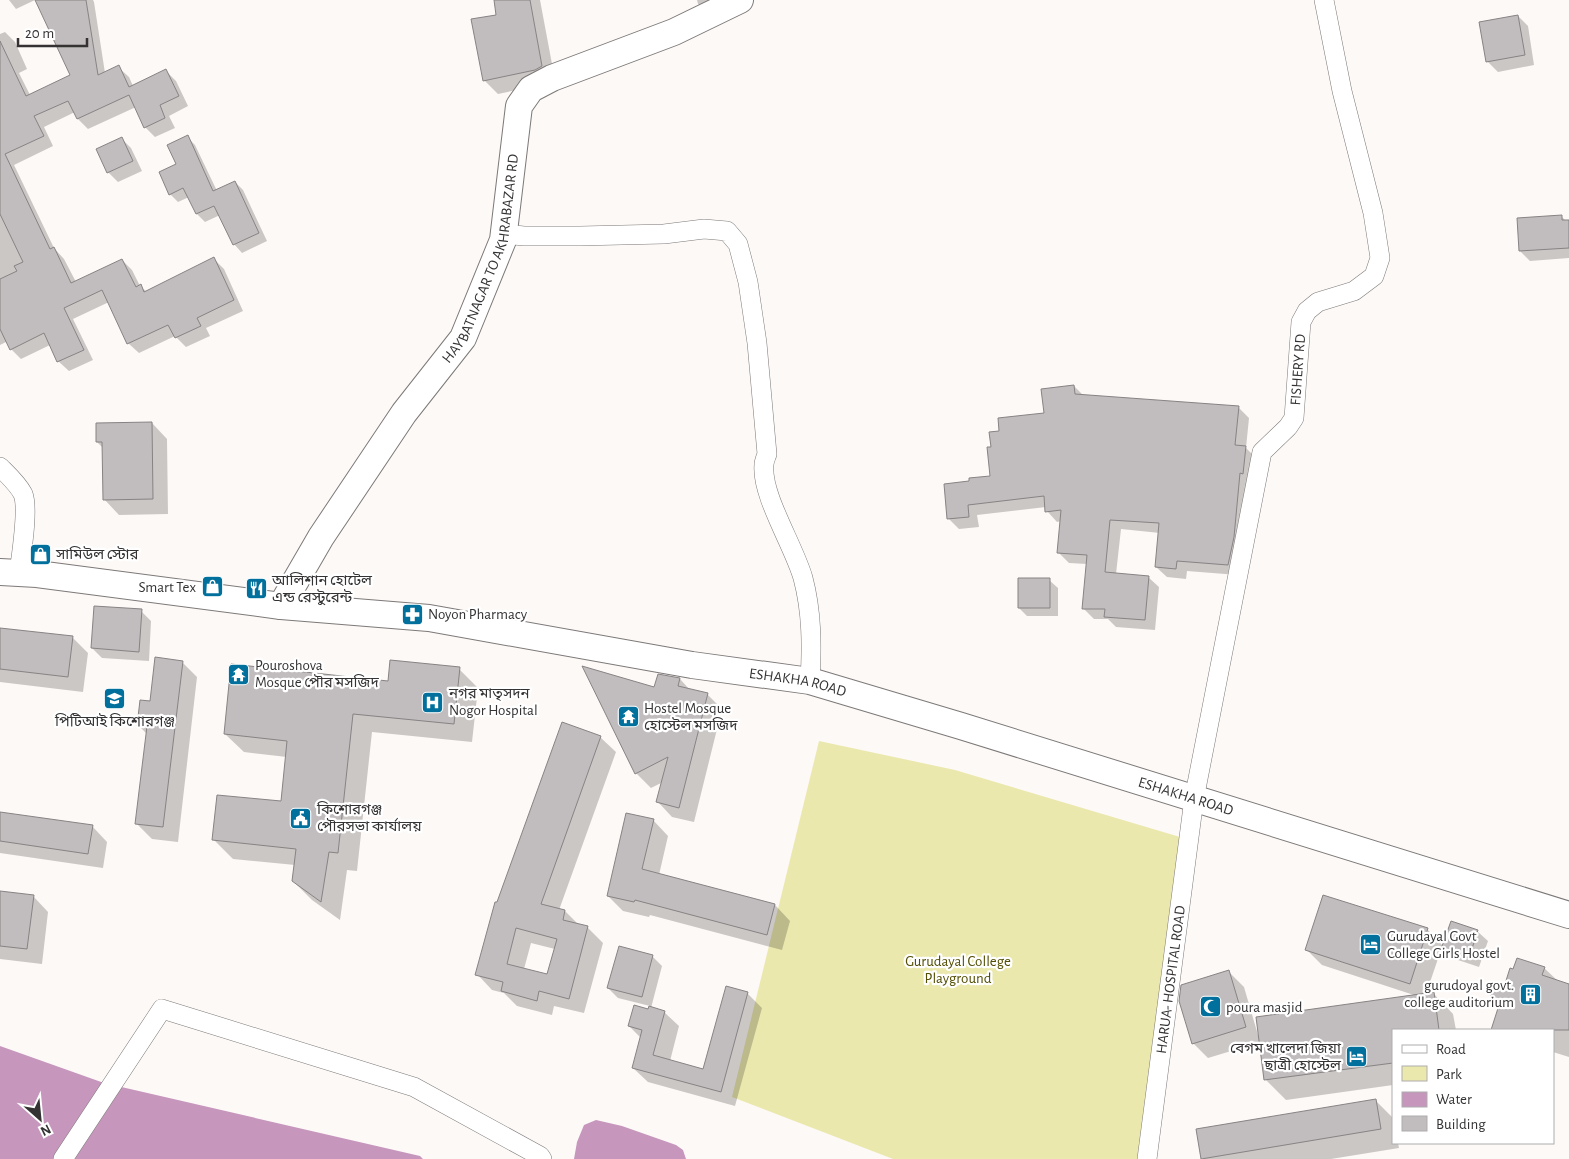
<svg xmlns="http://www.w3.org/2000/svg" width="1569" height="1159" viewBox="0 0 1569 1159" font-family="'Alegreya Sans','Noto Sans Bengali',sans-serif">
<rect width="100%" height="100%" fill="#fdf9f7"/>
<path fill="#ebe8ae" d="M819,741L955,770L1180,837L1138,1159H893L732,1097Z"/>
<path fill="#c696bd" d="M0,1046L104,1083L420,1156L423,1159H0Z
M596,1120L622,1126L676,1145L683,1150L686,1159H574L577,1142L584,1125Z"/>
<path fill="#0003" fill-rule="evenodd" d="M9,0H35L16,9Z
M65,0H93L94,2L105,73L118,67L129,77L133,86L166,71L176,81L188,106L169,116L175,128L155,137L145,127L136,107L88,129L78,119L75,112L44,127L53,146L14,165L54,248L64,259L76,282L122,260L132,270L140,286L147,292L214,259L224,269L243,311L206,328L210,336L186,347L175,336L139,353L128,343L109,302L73,319L93,360L69,371L58,361L50,345L21,359L11,349L8,341L0,345V34L5,32L15,42L27,69L19,73L30,95L71,76Z
M495,0H540L555,80L549,83L498,94L484,80L498,16Z
M697,0H734L707,13L698,4Z
M1518,16L1528,26L1534,65L1498,72L1487,61Z
M187,137L195,145L217,191L235,182L243,190L267,241L242,253L234,244L220,215L205,222L197,214L189,197L178,202L170,194Z
M121,138L131,148L142,171L118,182L108,172Z
M1562,217L1566,221H1569V258L1530,261L1520,251Z
M1074,386L1084,396L1238,407L1249,418L1246,448L1256,458L1238,575L1187,571L1186,579L1167,577L1156,567L1160,533L1121,529L1116,574L1148,577L1159,587L1155,630L1116,627L1108,619H1094L1083,608L1087,564L1069,563L1058,552L1061,521L1057,522L1047,511L1046,507L977,515L979,527L959,529L949,519L971,482L991,477L992,448L1001,432L1046,414Z
M152,423L167,439L168,514L119,515L104,499L103,448L97,442Z
M1049,580L1058,588V616H1027L1019,608Z
M141,611L151,621L149,661L102,658L92,648Z
M0,629L73,638L88,653L83,692L0,682Z
M182,662L197,677L178,842L152,839L137,824L147,734L138,725Z
M584,668L655,688L659,676L680,679L690,690L707,694L722,709L694,822L672,817L658,802L663,782L651,788L636,773Z
M459,669L478,688L472,742L372,732L357,871L347,870L340,920L312,900L293,881L295,865L233,859L214,840L282,803L287,757L244,752L225,734L389,682Z
M600,737L616,752L559,910L565,911L579,925L587,927L603,943L584,1013L554,1006L552,1015L517,1006L504,993L492,990L477,974L498,904ZM531,943L555,949L548,976L524,969Z
M0,813L92,826L107,842L103,868L0,853Z
M653,820L668,836L659,875L775,905L790,921L782,950L650,915L649,917L623,911L608,896Z
M0,892L33,896L48,912L42,964L0,959Z
M1427,929L1443,946L1477,931L1488,941L1479,967L1452,958L1442,947L1426,994L1433,993L1453,1014L1456,1030H1393V1085L1286,1100L1266,1080L1261,1042L1208,1058L1193,1043L1229,972L1244,987L1258,1035L1417,996L1322,965L1307,950Z
M652,956L662,966L651,1008L664,1012L679,1026L670,1061L704,1070L747,993L762,1008L735,1106L648,1082L633,1068L641,1038L629,1026L649,1010L650,1006L618,998L608,988Z
M1544,968L1558,981L1569,985V1057L1553,1052V1030H1497L1493,1027L1499,1010L1491,1002L1505,988Z
M1376,1101L1393,1118V1143H1398L1399,1148L1331,1159H1202Z"/>
<path fill="#c1bcbd" stroke="#878384" fill-rule="evenodd" d="M35,0H86L98,75L119,65L129,87L166,69L179,96L160,105L165,118L144,128L129,95L77,119L68,101L34,116L44,136L5,154L50,249L54,247L71,283L122,259L136,287L141,284L144,292L214,257L234,300L197,318L201,326L175,338L168,325L127,344L102,290L64,308L84,350L57,362L44,333L10,350L0,329V279L17,271L14,266L23,262L0,214V41L26,96L70,75Z
M494,0H530L542,66L535,70L483,81L471,19L496,15Z
M1518,15L1525,55L1486,62L1479,22Z
M188,135L213,191L235,181L259,233L233,245L214,206L196,214L183,188L169,195L159,172L176,164L167,145Z
M122,137L133,161L107,173L96,149Z
M1562,215V220H1569V248L1519,251L1517,218Z
M1074,385L1075,394L1239,406L1235,445L1246,446L1243,474L1240,473L1234,537L1228,565L1177,561L1176,569L1155,567L1159,523L1110,520L1105,572L1149,576L1145,620L1104,617L1105,609H1082L1087,555L1057,553L1061,510L1045,512L1044,496L968,505L969,517L947,519L944,484L969,481V478L990,476L987,447H991L989,432L999,431L998,418L1044,413L1041,389Z
M152,422L153,499L103,500L102,442H96V423Z
M1018,578H1050V608H1018Z
M94,606L142,609L139,652L91,648Z
M0,628L73,636L68,677L0,669Z
M155,657L183,661L163,827L135,824L147,726H137L140,700L150,701Z
M390,660L460,667L454,724L353,714L338,853L329,852L321,902L292,881L296,849L212,840L217,795L281,801L287,741L224,734L231,664L388,681Z
M582,666L654,687L658,674L680,678L678,686L708,693L679,808L656,802L668,757L635,774Z
M562,722L601,736L541,904L565,910L563,920L588,926L569,999L539,991L537,1001L501,991L503,982L475,975L495,902H497ZM516,928L557,939L547,974L507,964Z
M0,812L93,825L88,854L0,841Z
M626,813L654,819L642,869L775,904L767,935L635,900L634,902L607,896Z
M0,891L34,895L27,949L0,946Z
M1323,895L1428,928L1410,984L1305,950Z
M1451,921L1478,930L1469,958L1441,949Z
M619,946L653,955L642,997L607,988Z
M1517,958L1545,967L1542,975L1569,984V1030H1491L1499,1005L1489,1002L1495,984L1504,987L1510,968L1513,969Z
M1229,970L1246,1027L1192,1044L1179,1001L1181,985Z
M726,986L748,992L721,1092L632,1068L642,1030L628,1026L634,1005L648,1009L649,1006L665,1011L653,1055L703,1069Z
M1434,992L1439,1030H1393V1063L1264,1080L1256,1017Z
M1376,1099L1381,1129L1201,1159L1196,1129Z"/>
<g fill="none" stroke-linecap="round" stroke-linejoin="round">
<defs>
<g id="street">
<path d="M504,234L524,236H580L664,234L704,229L727,231L738,244L748,282L757,343L767,454C766,457 764,461 764,465C761,495 794,546 803,578C812,612 812,646 810,681"/>
<path d="M0,467C8,475 18,484 23,494C29,509 21,556 19,573"/>
<path d="M63,1159L162,1009L414,1087L540,1156L542,1159"/>
<path id="s1" d="M1147,1159L1194,799L1262,452L1288,427L1294,418L1301,322L1307,311L1318,302L1354,291L1374,276L1380,258L1373,213L1342,91L1324,0"/>
</g>
<g id="secondary">
<path id="s2" d="M0,572L37,574L281,606L429,618L692,665L810,681L961,726L1569,915"/>
<path id="s3" d="M281,606L321,537L404,413L463,338L503,240L519,106L531,89L552,78L674,32L740,0"/>
</g>
</defs>
<use href="#street" stroke="#7d7978" stroke-width="20"/>
<use href="#secondary" stroke="#7d7978" stroke-width="28"/>
<use href="#street" stroke="#fff" stroke-width="19"/>
<use href="#secondary" stroke="#fff" stroke-width="26"/>
</g>
<defs>
<symbol id="shop-square" viewBox="-11 -11 22 22"><rect x="-9" y="-9" width="18" height="18" rx="4" fill="#02709c" stroke="#fff"/><path d="M-5-2.5h2.3a2.7 3.5 0 0 1 5.4 0H5L5.5 6h-11ZM-1.5-2.5h3a1.5 2.3 0 0 0-3 0Z" fill="#fff"/></symbol>
<symbol id="restaurant-square" viewBox="-11 -11 22 22"><rect x="-9" y="-9" width="18" height="18" rx="4" fill="#02709c" stroke="#fff"/><path d="M-5-6h1v4h1v-4h1v4h1v-4h1v5L-1.5 .5V6h-2V.5L-5-1ZM5-6V6H3V1.5H1.5Q1.5-4 5-6Z" fill="#fff"/></symbol>
<symbol id="pharmacy-square" viewBox="-11 -11 22 22"><rect x="-9" y="-9" width="18" height="18" rx="4" fill="#02709c" stroke="#fff"/><path d="M-2-6h4v4h4v4h-4v4h-4v-4h-4v-4h4Z" fill="#fff"/></symbol>
<symbol id="temple-square" viewBox="-11 -11 22 22"><rect x="-9" y="-9" width="18" height="18" rx="4" fill="#02709c" stroke="#fff"/><path d="M0-6L5-2H3V0L6.5 2.5H4V6H1.5V3h-3V6H-4V2.5H-6.5L-3 0V-2H-5Z" fill="#fff"/></symbol>
<symbol id="school-square" viewBox="-11 -11 22 22"><rect x="-9" y="-9" width="18" height="18" rx="4" fill="#02709c" stroke="#fff"/><path d="M0-5L7-2L0 1L-7-2ZM-4 1L0 2.5L4 1V4Q0 6-4 4Z" fill="#fff"/></symbol>
<symbol id="hospital-square" viewBox="-11 -11 22 22"><rect x="-9" y="-9" width="18" height="18" rx="4" fill="#02709c" stroke="#fff"/><path d="M-5-5h3v3.5h4V-5h3V5h-3V1.5h-4V5h-3Z" fill="#fff"/></symbol>
<symbol id="civic-square" viewBox="-11 -11 22 22"><rect x="-9" y="-9" width="18" height="18" rx="4" fill="#02709c" stroke="#fff"/><path d="M-.6-6.5H3V-4.5H.6V-3L4-1V1h2V6H-6V1h2V-1L-.6-3ZM-1.2 2.5V6h2.4V2.5Z" fill="#fff"/></symbol>
<symbol id="hotel-square" viewBox="-11 -11 22 22"><rect x="-9" y="-9" width="18" height="18" rx="4" fill="#02709c" stroke="#fff"/><path d="M-6-4.5h1.5V1H6V5H4.5V3h-9V5H-6ZM-4 0a1.8 1.8 0 1 1 3.6 0ZM.5 0V-2.5h3Q6-2.5 6 0Z" fill="#fff"/></symbol>
<symbol id="building-square" viewBox="-11 -11 22 22"><rect x="-9" y="-9" width="18" height="18" rx="4" fill="#02709c" stroke="#fff"/><path d="M-4-6H4V6H1V3H-1V6H-4ZM-2.5-4.3h1.7v1.8h-1.7ZM.8-4.3h1.7v1.8H.8ZM-2.5-1h1.7V.8h-1.7ZM.8-1h1.7V.8H.8Z" fill="#fff"/></symbol>
<symbol id="mosque-square" viewBox="-11 -11 22 22"><rect x="-9" y="-9" width="18" height="18" rx="4" fill="#02709c" stroke="#fff"/><path d="M3.5-4.9A6 6 0 1 0 3.5 4.9A5 5 0 1 1 3.5-4.9Z" fill="#fff"/></symbol>
</defs>
<g fill-rule="evenodd">
<use href="#shop-square" x="28" y="542" width="25" height="25"/>
<use href="#shop-square" x="200" y="574" width="25" height="25"/>
<use href="#restaurant-square" x="244" y="576" width="25" height="25"/>
<use href="#pharmacy-square" x="400" y="602" width="25" height="25"/>
<use href="#temple-square" x="226" y="662" width="25" height="25"/>
<use href="#school-square" x="102" y="686" width="25" height="25"/>
<use href="#hospital-square" x="420" y="690" width="25" height="25"/>
<use href="#temple-square" x="616" y="704" width="25" height="25"/>
<use href="#civic-square" x="288" y="806" width="25" height="25"/>
<use href="#hotel-square" x="1358" y="932" width="25" height="25"/>
<use href="#building-square" x="1518" y="982" width="25" height="25"/>
<use href="#mosque-square" x="1198" y="994" width="25" height="25"/>
<use href="#hotel-square" x="1344" y="1044" width="25" height="25"/>
</g>
<g text-anchor="middle" stroke-width="4.5" stroke-linejoin="round" paint-order="stroke">
<g font-size="15" fill="#343232" stroke="#fff">
<text dy="5" stroke="none"><textPath href="#s3" startOffset="406">HAYBATNAGAR TO AKHRABAZAR RD</textPath></text>
<text dy="5" stroke="none"><textPath href="#s1" startOffset="812">FISHERY RD</textPath></text>
<text dy="5" stroke="none"><textPath href="#s2" startOffset="806">ESHAKHA ROAD</textPath></text>
<text dy="5" stroke="none"><textPath href="#s2" startOffset="1211">ESHAKHA ROAD</textPath></text>
<text dy="5" stroke="none"><textPath href="#s1" startOffset="181">HARUA- HOSPITAL ROAD</textPath></text>
</g>
<g font-size="15" fill="#343232" stroke="#fff" text-anchor="start">
<text x="56" y="559">সামিউল স্টোর</text>
<text x="272" y="585">আলিশান হোটেল<tspan x="272" dy="17">এন্ড রেস্টুরেন্ট</tspan></text>
<text x="196" y="592" text-anchor="end">Smart Tex</text>
<text x="428" y="619">Noyon Pharmacy</text>
<text x="255" y="670">Pouroshova<tspan x="255" dy="17">Mosque পৌর মসজিদ</tspan></text>
<text x="449" y="698">নগর মাতৃসদন<tspan x="449" dy="17">Nogor Hospital</tspan></text>
<text x="644" y="713">Hostel Mosque<tspan x="644" dy="17">হোস্টেল মসজিদ</tspan></text>
<text x="115" y="726" text-anchor="middle">পিটিআই কিশোরগঞ্জ</text>
<text x="317" y="814">কিশোরগঞ্জ<tspan x="317" dy="17">পৌরসভা কার্যালয়</tspan></text>
<text x="1387" y="941">Gurudayal Govt<tspan x="1387" dy="17">College Girls Hostel</tspan></text>
<text x="1514" y="990" text-anchor="end">gurudoyal govt.<tspan x="1514" dy="17">college auditorium</tspan></text>
<text x="1226" y="1012">poura masjid</text>
<text x="1341" y="1053" text-anchor="end">বেগম খালেদা জিয়া<tspan x="1341" dy="17">ছাত্রী হোস্টেল</tspan></text>
</g>
<g font-size="15" fill="#534e04" stroke="#fff">
<text x="958" y="966">Gurudayal College<tspan x="958" dy="17">Playground</tspan></text>
</g>
</g>
<rect x="1392" y="1029" width="162" height="115" fill="#ffffff" stroke="#aeadad"/>
<rect x="1402" y="1045" width="25" height="8" fill="#ffffff" stroke="#aeadad"/>
<text x="1436" y="1054" font-size="15" fill="#343232">Road</text>
<rect x="1402" y="1066" width="25" height="15" fill="#ebe8ae" stroke="#aeadad"/>
<text x="1436" y="1079" font-size="15" fill="#343232">Park</text>
<rect x="1402" y="1092" width="25" height="15" fill="#c696bd" stroke="#aeadad"/>
<text x="1436" y="1104" font-size="15" fill="#343232">Water</text>
<rect x="1402" y="1116" width="25" height="15" fill="#c1bcbd" stroke="#aeadad"/>
<text x="1436" y="1129" font-size="15" fill="#343232">Building</text>
<g transform="translate(40 1119) rotate(153)" stroke="#ffffff" stroke-width="4" paint-order="stroke">
<path d="M0-4L9 19L0 12L-9 19Z" fill="#343232"/>
<text y="-8" font-size="14" font-weight="bold" text-anchor="middle" fill="#343232">N</text>
</g>
<path d="M18 38v8h69v-8" fill="none" stroke="#343232" stroke-width="2.5"/>
<text x="25" y="38" font-size="15" fill="#343232" stroke="#ffffff" stroke-width="4" paint-order="stroke">20 m</text>
</svg>
